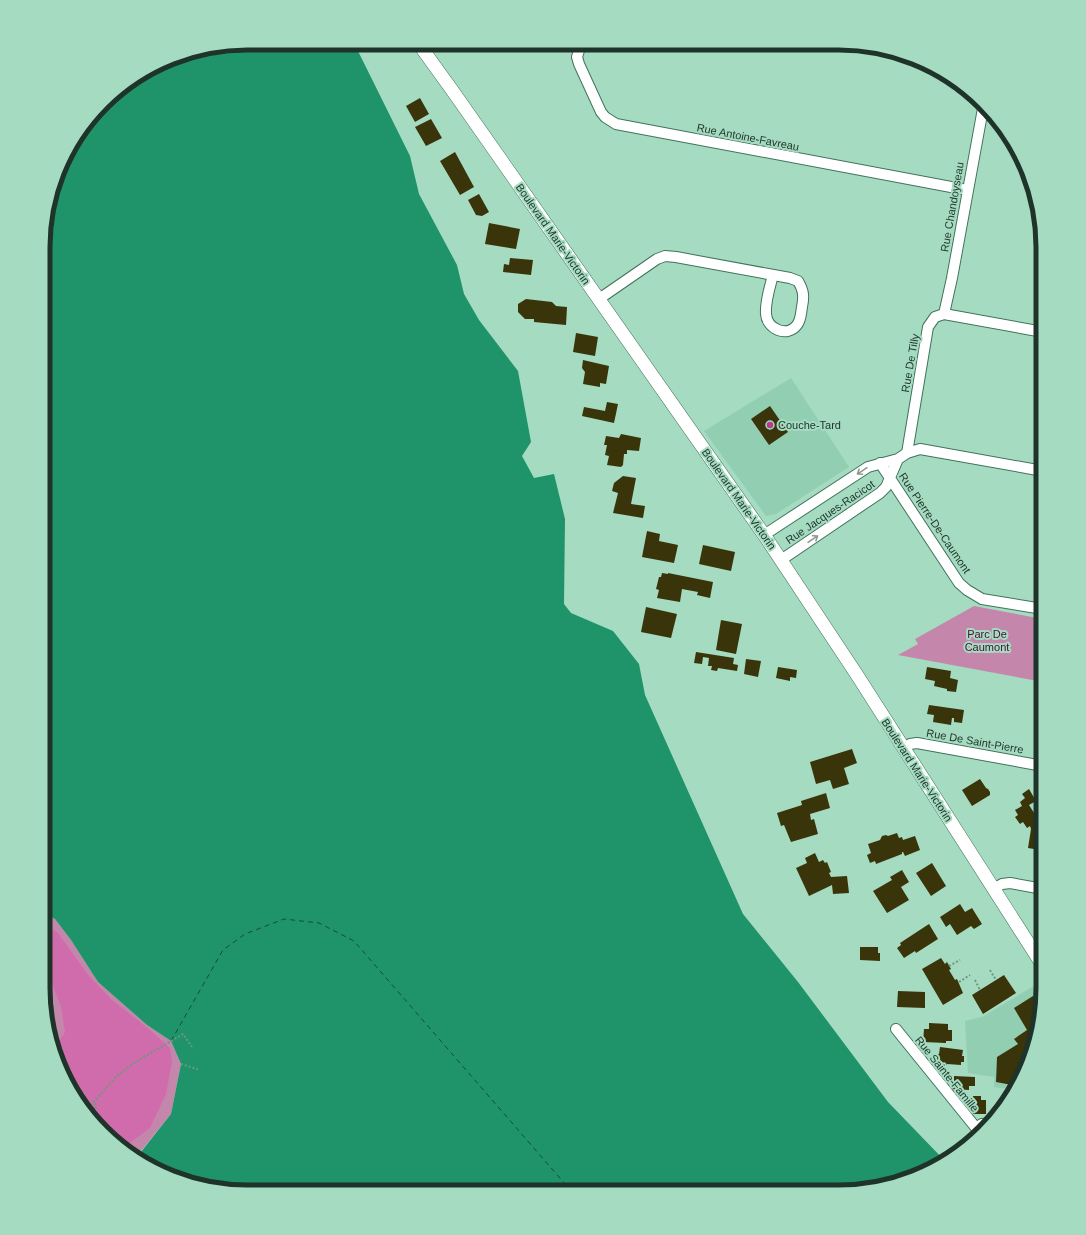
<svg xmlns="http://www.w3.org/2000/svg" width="1086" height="1235" viewBox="0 0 1086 1235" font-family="Helvetica,sans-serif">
<rect width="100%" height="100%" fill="#a5dbc0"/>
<path fill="#92cfb2" d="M791,378L849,467L776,514L766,516L704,431Z
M1043,968V1001L1036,1041L1015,1090L994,1087V1077L968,1073L965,1021L982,1017L1037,984Z"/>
<path fill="#c586ab" d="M974,606L1043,619V682L898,655L918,644L915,639Z
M44,913L55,919L71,940L98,982L147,1025L171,1041L181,1064L171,1114L137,1156L141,1162L103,1132L77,1101L54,1053L43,1001Z"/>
<path fill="#d16cac" d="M49,926L58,933L89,976L111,999L150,1030L170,1048L172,1062L166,1094L150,1128L123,1148L103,1132L77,1101L54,1053L53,1051L65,1032L61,1006L48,975L44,951V933Z"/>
<path fill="#1f9369" d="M247,43H354L410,156L419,194L457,265L464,294L479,320L518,371L531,442L522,456L534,478L554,474L565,519L564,604L571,613L613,631L639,664L645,695L743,914L798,982L888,1102L945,1161L904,1181L852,1192H234L194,1185L145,1165L137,1157L171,1114L181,1064L171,1041L147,1025L98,982L71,940L55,919L44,913L45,220L70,145L113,94L181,54Z"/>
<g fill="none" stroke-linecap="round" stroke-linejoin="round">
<path stroke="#144e37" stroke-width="1" stroke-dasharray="5 4" stroke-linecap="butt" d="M171,1041L223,950L245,934L284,919L319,923L354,941L572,1192"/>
</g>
<path fill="#39340a" d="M420,98L429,114L415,122L406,106Z
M431,119L442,138L426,146L415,127Z
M455,152L474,187L460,195L440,161Z
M479,194L489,212L482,216L476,215L468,200Z
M489,223L520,229L516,249L485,244Z
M510,258L533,260L531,275L503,272L504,264L509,265Z
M526,299L552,302L556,306L567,307L566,325L534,322V319H525L518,312V304Z
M576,333L598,337L595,356L573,352Z
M583,360L609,366L606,384L600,383V387L583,384L585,372L582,368Z
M607,402L618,404L614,423L582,416L584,407L605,411Z
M770,406L788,432L769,445L751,419Z
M621,434L641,438L639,451L627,450V454H624L623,465L621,467L607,465L609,456L605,455L607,445H604L606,436L619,438Z
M623,476L636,478L631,504L645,506L643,518L613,513L618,493L612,491L614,483Z
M647,531L660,534L659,541L678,545L674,563L642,557Z
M703,545L735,552L731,571L699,564Z
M662,573L668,574V573L713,582L710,598L697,595L698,592L682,589L680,602L657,598L659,590L656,589L659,577H661Z
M646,607L677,614L671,638L641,632Z
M721,620L742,624L736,654L716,650Z
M696,652L734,658L733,664L738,665L737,671L718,668L717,671L711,670L712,666H708L709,658L703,657L702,664L694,663Z
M746,659L761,661L758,677L744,674Z
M778,667L797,670L796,678L790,677V681L776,678Z
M927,667L951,671L950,678L958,680L956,692L947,691V689L934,686L935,681L925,679Z
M929,705L964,710L962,723L954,722V718H952L951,725L933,722L934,715L927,714Z
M852,749L857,763L844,768L849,784L833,789L830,780L816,784L810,762Z
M980,779L986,788L988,789L990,792V795L972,806L962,790Z
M1029,789L1036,801L1029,805L1043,827V837L1040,850L1028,848L1031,829L1030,826L1027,828L1023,822L1020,824L1015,817L1018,815L1015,810L1022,806L1020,802L1025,798L1022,794Z
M826,793L830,808L810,814L811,820L814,819L818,834L791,842L784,825L781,826L777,813L802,805L801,801Z
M897,833L899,838L902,837L903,840L915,836L920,850L905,856L903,852H902V854L876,864L875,861L870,863L867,855L871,853L868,844L880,840L882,836L886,835L888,836Z
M815,853L819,862L823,860L825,863L827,862L831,872L829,873L831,877L847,876L849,893L833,894L832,885L809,896L796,868L807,863L805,858Z
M932,863L946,886L931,896L916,873Z
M902,870L909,882L901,887L909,900L887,913L873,891L892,880L890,877Z
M960,904L965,912L972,908L982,924L974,929L971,926L957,935L950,924L946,927L940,917Z
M929,924L938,939L916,953L915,951L904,958L897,948L901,945L900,943Z
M860,947H878V953H880V961L860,960Z
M941,958L945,964L947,962L951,969L949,970L955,980L957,979L963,993L943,1005L922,969Z
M1004,975L1016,993L983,1014L972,995Z
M898,991L925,992V1008L897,1007Z
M1033,996L1041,1009L1036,1041L1017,1086L996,1082L997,1057L1018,1044L1014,1039L1027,1030L1014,1008Z
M929,1023L948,1024V1030H952V1041H946V1043L923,1042L924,1029H929Z
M940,1047L963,1050L962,1056H964V1062H961V1065L947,1064V1065H942L943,1062L938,1061V1058H936L937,1054H939Z
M954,1076L975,1077V1086H969V1090L951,1089V1086L954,1087Z
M973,1096H981V1100H986V1114H973Z"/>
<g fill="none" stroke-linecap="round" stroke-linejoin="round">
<defs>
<path id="minor" d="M581,44L577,57L579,64L601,112L605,117L616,124L967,190
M599,299L657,259L665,256L676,257L790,278L798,281C804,291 804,297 802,307C801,313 801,320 797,325C787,338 767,329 766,314C765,301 770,287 773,275
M944,314L952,278L984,103
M907,453L928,327L935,317L944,314L1043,332
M880,463L959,583L967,590L982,599L1043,609
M764,535L868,467L898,459L907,453L920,449L1043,471
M781,560L880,493L886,487L898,459
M903,748L910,744L917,743L1043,766
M993,889L1002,884L1010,883L1043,889
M896,1029L981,1134
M976,1128L982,1124L991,1123"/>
<path id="tertiary" d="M418,43L452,90L767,539L857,675L1043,966"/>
</defs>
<use href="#minor" stroke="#40735c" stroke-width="12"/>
<use href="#tertiary" stroke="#40735c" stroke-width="14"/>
<path stroke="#6e9682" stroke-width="2" stroke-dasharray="2 2" stroke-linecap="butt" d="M949,966L960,960
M990,970L996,980
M1035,975L1043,987
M975,980L980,990
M959,982L970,975
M1038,1003L1043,1000
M181,1064L200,1070
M95,1103L97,1126
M84,1110C99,1099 105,1088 117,1076C137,1059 162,1047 183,1034L192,1047"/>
<use href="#minor" stroke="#fff" stroke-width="10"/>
<use href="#tertiary" stroke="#fff" stroke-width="13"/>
</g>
<defs><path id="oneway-shaft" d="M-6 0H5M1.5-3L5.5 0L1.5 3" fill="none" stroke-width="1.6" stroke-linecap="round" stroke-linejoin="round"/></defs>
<g stroke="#8e9994">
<use href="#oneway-shaft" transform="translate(862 471) rotate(146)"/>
<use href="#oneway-shaft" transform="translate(813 539) rotate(-34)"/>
</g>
<circle fill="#b63c8e" stroke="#a5dbc0" stroke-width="1.5" cx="770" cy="425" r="4"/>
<g text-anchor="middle" stroke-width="4" stroke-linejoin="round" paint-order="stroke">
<g font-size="11" fill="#1e3329" stroke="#a5dbc0">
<text transform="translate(748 137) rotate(11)" y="4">Rue Antoine-Favreau</text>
<text transform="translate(952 207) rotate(-80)" y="4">Rue Chandoyseau</text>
<text transform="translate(553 234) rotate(55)" y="4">Boulevard Marie-Victorin</text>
<text transform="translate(910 363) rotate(-80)" y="4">Rue De Tilly</text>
<text transform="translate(739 499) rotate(55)" y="4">Boulevard Marie-Victorin</text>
<text transform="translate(830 512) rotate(-34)" y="4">Rue Jacques-Racicot</text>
<text transform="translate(935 523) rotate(56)" y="4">Rue Pierre-De-Caumont</text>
<text transform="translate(975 741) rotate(10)" y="4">Rue De Saint-Pierre</text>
<text transform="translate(917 770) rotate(57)" y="4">Boulevard Marie-Victorin</text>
<text transform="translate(947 1074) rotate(51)" y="4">Rue Sainte-Famille</text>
</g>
<g font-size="11" fill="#1e3329" stroke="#a5dbc0" text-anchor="start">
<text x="778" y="429">Couche-Tard</text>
</g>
<g font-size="11" fill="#4d0d3a" stroke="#a5dbc0">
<text x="987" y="638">Parc De<tspan x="987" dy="13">Caumont</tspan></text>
</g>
</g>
<path d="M0 0H1086V1235H0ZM247 50H839A197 197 0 0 1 1036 247V988A197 197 0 0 1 839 1185H247A197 197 0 0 1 50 988V247A197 197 0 0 1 247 50Z" fill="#a5dbc0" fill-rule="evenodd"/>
<path fill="none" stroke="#1e3329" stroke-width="5" d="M247 50H839A197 197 0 0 1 1036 247V988A197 197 0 0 1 839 1185H247A197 197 0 0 1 50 988V247A197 197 0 0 1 247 50Z"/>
</svg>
